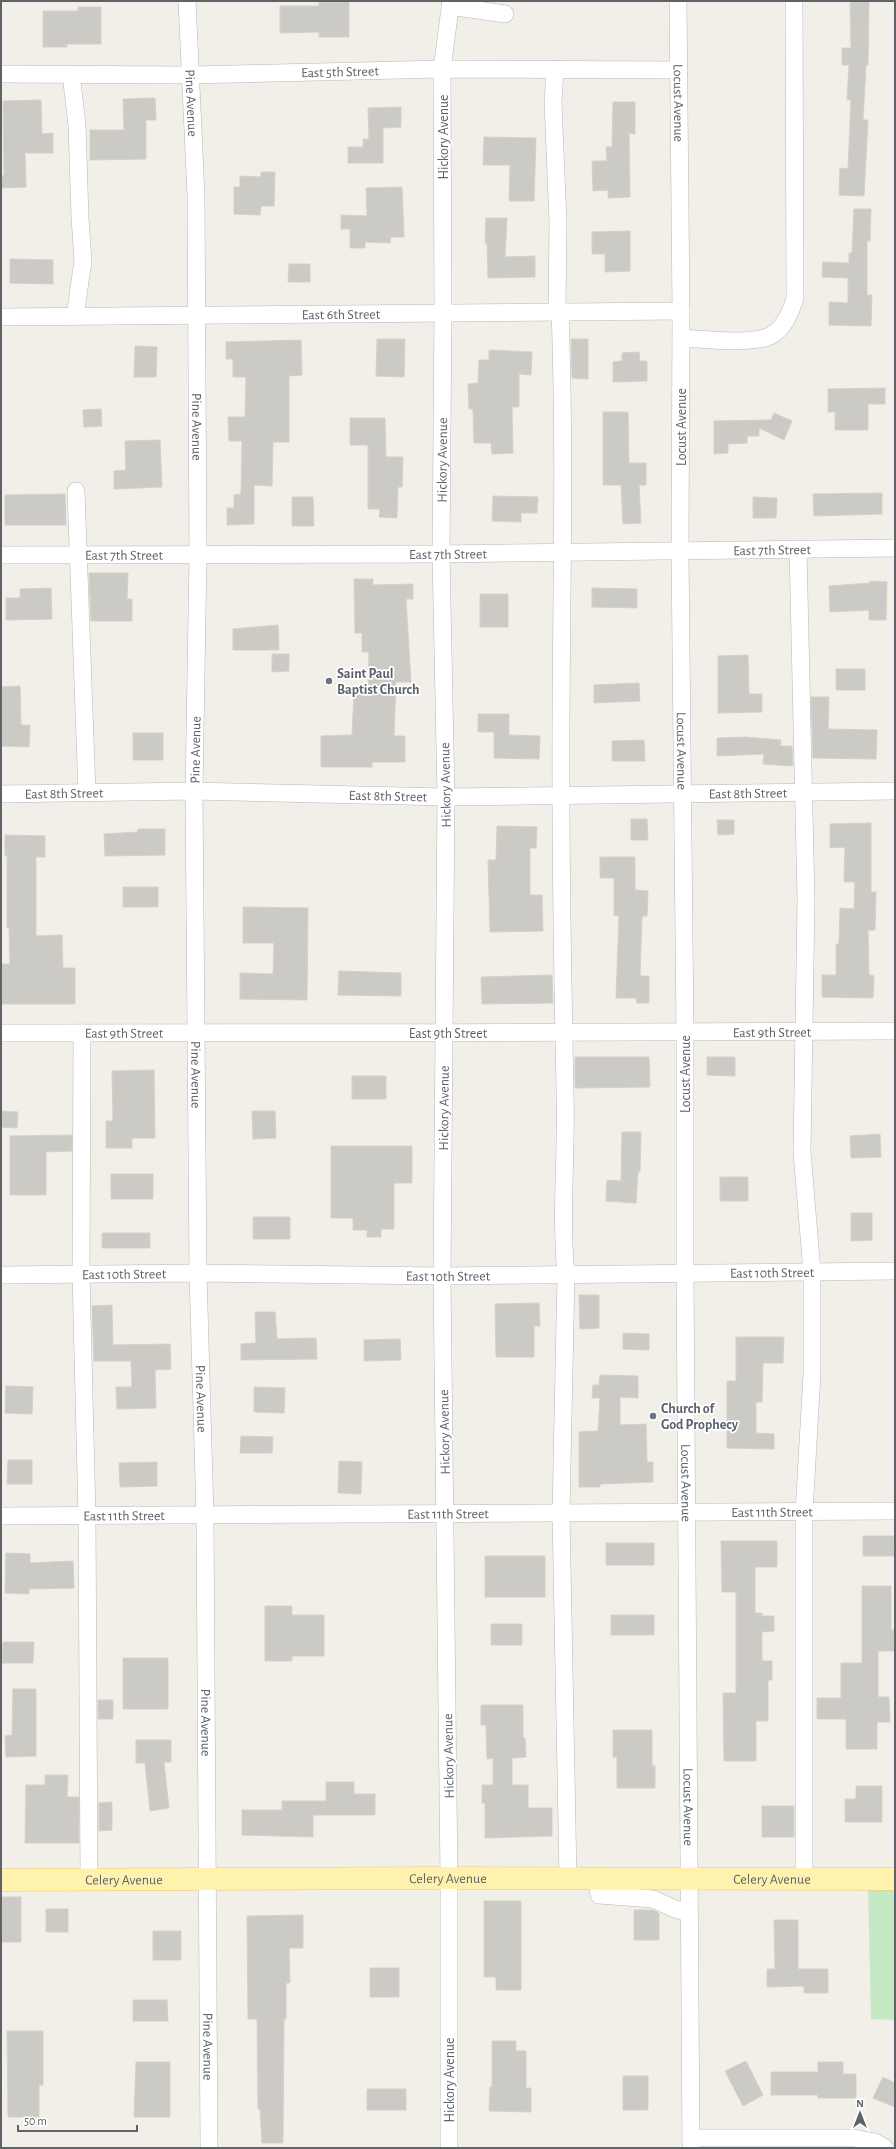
<svg xmlns="http://www.w3.org/2000/svg" width="896" height="2149" viewBox="0 0 896 2149" font-family="'Alegreya Sans',sans-serif">
<rect width="100%" height="100%" fill="#f1efe8"/>
<path fill="#c5e8c5" d="M868,1888H895V2020L871,2019Z"/>
<path fill="#cccac5" stroke="#d6d1c6" d="M850,1H869L868,65H866L863,120H868L864,196L839,195L840,168L848,169L851,100H847L849,65H842V48H851Z
M319,2H349V37H319V32L280,33V6H319Z
M78,7H101V44H67V47H43V11H78Z
M155,98L156,120H146V159L90,160V130H124L123,99Z
M41,100L42,134L53,133V153H25L26,187L1,188V176L4,175L3,101Z
M613,102H635V134L629,133L630,197L608,198V190L593,191L592,161H607L606,147H612Z
M401,107V127L383,128V163H348V147H363V139H369L368,108Z
M484,137L536,138L534,201H509L510,165H483Z
M261,172H275L274,206H261L260,215L234,214V187H240V176L261,177Z
M402,187L404,237H391L390,243L365,242V248H350V229H341V215L367,216L366,188Z
M854,209H871L870,241H867V295H872L871,326L829,325V302L848,303V278L822,277L823,262L849,263V253H852Z
M486,218H507L505,257L535,256V277L488,278L487,243H485Z
M630,231V271L605,272V254H592V232Z
M10,259L53,260V284L10,283Z
M289,264H310V282H288Z
M377,339H405L404,377L376,376Z
M571,339H588V379L572,378Z
M301,340L302,375L289,376V442H273L272,486L254,485V524L227,525V508H234V495L241,494L242,441H229L228,417H245L246,377H233V359H226V342Z
M135,346L157,347L156,377H134Z
M489,350L532,352L531,375L519,374V407H512L513,453L492,454L491,443H474L473,409H469L468,384L478,383L479,360H489Z
M639,352L640,361H647V381L613,382V362L622,361V353Z
M885,388V404H868V430H835V412H828V389Z
M101,409L102,426L84,427L83,410Z
M603,412H628L629,463H646V485H639L641,523L623,524L621,485H603Z
M774,413L792,421L784,440L759,428V436H747V443L728,444V453L714,454V421L771,420Z
M350,418H385L386,457H403L402,487H398L397,518L379,517L380,509H368V445H350Z
M160,440L162,487L114,489V471L126,470L125,441Z
M882,493V514L814,516L813,494Z
M65,494L66,525H5V495Z
M493,496L538,497L537,513H521V522L492,521Z
M292,497H313L314,526H292Z
M753,497L777,498L776,518H753Z
M89,573H128L127,599H132V621H91Z
M354,579H373V585L413,584V599H406L411,682H396L394,736H405V762H372V767H321V736L352,735L354,693H368L369,652H362V633H355Z
M870,581L887,582L886,620H869V610L830,612L829,586L870,583Z
M51,588L52,619L6,620V598H20V589Z
M592,588L637,589V608L592,607Z
M480,594H508V627H480Z
M278,625L279,650H233V629Z
M272,654H289V671L272,672Z
M748,655L749,694H762V712L718,713V656Z
M836,669H865V690H836Z
M639,683L640,701L594,703V685Z
M20,686L21,725H30L29,747L1,746V687Z
M811,697H829L828,729L877,730L876,759L813,758Z
M478,714H509V735L540,736L539,759L494,758V732H478Z
M133,733H163V760H133Z
M746,737L781,740L780,746H792L793,766L763,764L764,754L717,756V738Z
M644,740L645,761H612V741Z
M631,819H647L648,840H631Z
M717,820H734V834L718,835Z
M871,823V892H876L875,930H868L869,975L874,976L873,998L822,997V975H836V944H839L840,908L854,909L855,882H844L845,847L830,848V824Z
M497,826L537,827L536,848H530V895H542L543,931L490,932L488,860H496Z
M138,829H165V855L105,856L104,834L138,832Z
M5,835L45,836V857H36V936L62,935L63,968H75V1004H1V964H10L9,928H7V856H5Z
M600,857H635V890L648,891L647,916H642L640,976H649V1003H637L636,998H616L619,916L614,915V878H600Z
M123,887H158V907H123Z
M243,907L308,908L307,1000L240,999V973L273,974L274,943H243Z
M339,971L401,973V996L338,995Z
M552,975L553,1003L482,1004L481,977Z
M575,1057H649L650,1087L575,1088Z
M707,1057H735V1076L707,1075Z
M154,1070L155,1138H132V1148H106V1121H113L112,1071Z
M352,1076H386V1099H352Z
M1,1111L18,1112L17,1128L1,1127Z
M252,1111H275L276,1138L253,1139Z
M622,1132H641L640,1172H638L636,1203L606,1201L607,1180L621,1181Z
M880,1134L881,1157L851,1158L850,1136Z
M72,1135V1151L46,1152V1195H10V1136Z
M331,1146H412V1183H394V1229H381V1237H367V1230H353V1218H331Z
M111,1174H153V1199H111Z
M720,1177H748V1201H720Z
M851,1213H872V1240L851,1241Z
M253,1217H290V1239H253Z
M102,1233H150V1248H102Z
M579,1295H599V1328L580,1329Z
M539,1303L540,1326H534V1357H496L495,1304Z
M112,1305L113,1345L170,1344L171,1369L155,1370L156,1408L117,1409L116,1387H132L131,1361H94L92,1306Z
M255,1312H275L277,1339L316,1338L317,1359L241,1360V1344L256,1343Z
M623,1333L649,1334V1350L623,1349Z
M736,1337H784L783,1363H763L762,1402H756V1433L774,1434V1449L727,1448V1381H736Z
M400,1339L401,1360L364,1361V1340Z
M600,1375L638,1376V1398L620,1397V1425L646,1424L647,1462H653V1482L600,1484V1487H579V1432L598,1431L600,1398H592L593,1385H599Z
M6,1386L33,1387L32,1414L5,1413Z
M254,1387L285,1388L284,1413L254,1412Z
M241,1436L273,1437L272,1453H240Z
M8,1460H32V1484H7Z
M339,1461L362,1462L361,1494L338,1493Z
M157,1462V1486L120,1487L119,1463Z
M863,1536H895V1556H863Z
M721,1541H777V1567H755V1613H762V1616H774V1631L762,1632V1661H772V1680H768V1721H756V1761H724L723,1693H736V1592H722Z
M606,1543H654V1565H606Z
M6,1553L30,1554V1563L73,1561L74,1588L29,1589V1594L5,1593Z
M485,1556H545V1597H485Z
M862,1586H891V1630H895V1651H878V1697H889L890,1722H877V1749H846V1719H817V1698H841V1663H862Z
M265,1606H292V1615H324V1656H292V1661H265Z
M611,1615H654V1635H611Z
M491,1624H522V1645H491Z
M3,1642H34L33,1663H2Z
M123,1658H168V1709H123Z
M13,1689H36V1756L6,1757L5,1736L12,1735Z
M98,1700H113V1719H98Z
M481,1705H523V1738H525L526,1757L512,1758V1785H528V1808H552V1836L485,1838V1803H482V1785H493V1758L487,1759L486,1725H481Z
M613,1730H652V1766H655V1788H617V1757H613Z
M136,1740H171V1762H164L169,1808L150,1811L145,1763H136Z
M45,1775H68L67,1797H79V1843H25L26,1785H45Z
M326,1782H354V1794H375V1815H313V1837L242,1835V1810H282V1801H326Z
M856,1786H882V1822H845V1799H856Z
M112,1802V1830L99,1831V1803Z
M762,1806H794V1837H762Z
M1,1897H21V1942H1Z
M484,1901H521V1990H496V1977H484Z
M46,1909H68V1932H46Z
M634,1910H653L659,1913V1940H634Z
M303,1915V1948H289L290,1983H286V2019H284L283,2143H262L260,2109H258L257,2019H248L247,1916Z
M774,1920H798V1969H828V1993H804V1986L767,1987V1969H775Z
M153,1931H181V1960H153Z
M370,1968H399V1997H370Z
M133,2000H167L168,2021H133Z
M7,2031H43V2085H39V2117H8Z
M492,2041H516V2051H526V2088H531V2112L489,2111L490,2087H492Z
M746,2061L763,2095L743,2106L725,2071Z
M136,2062H170V2117H134Z
M818,2062H843V2074H856V2098H818V2095H771V2072H818Z
M623,2076H648V2110H623Z
M883,2077L895,2083V2107L873,2098Z
M367,2089H406V2110H367Z"/>
<g fill="none" stroke-linecap="round" stroke-linejoin="round">
<defs>
<g id="minor">
<path id="s1" d="M187,1L196,195L198,556L194,791L198,1273L205,1516L209,2148"/>
<path id="s2" d="M678,1L681,311L680,551L685,1033V1272L691,2148"/>
<path d="M450,6L505,14"/>
<path d="M555,69L553,102L558,222L557,311"/>
<path id="s3" d="M1,74L190,75L442,69L679,70"/>
<path d="M71,74L77,125L80,218L83,261L75,316"/>
<path d="M560,311C566,473 560,634 561,795C561,894 563,992 565,1091C567,1152 560,1213 566,1274L561,1513L568,1878"/>
<path id="s4" d="M1,317L681,311"/>
<path d="M681,338C703,339 751,345 770,336C784,329 790,313 795,299L794,1"/>
<path d="M76,491L87,793"/>
<path d="M798,549L806,900L802,1152L812,1272V1374L804,1512V1879"/>
<path id="s5" d="M1,555L441,554L895,548"/>
<path id="s6" d="M1,794L194,791L446,797L895,791"/>
<path id="s7" d="M1,1033C299,1032 597,1034 895,1031"/>
<path d="M82,1033L81,1274L87,1516L89,1880"/>
<path id="s8" d="M1,1275L198,1273L442,1276L895,1271"/>
<path id="s9" d="M1,1516L895,1511"/>
<path d="M597,1878L599,1895L653,1899L675,1909L689,1913"/>
<path d="M691,2138H854L875,2142L885,2148"/>
<path id="s10" d="M449,2148V1878L442,1276L446,797L441,554L443,312L442,69L451,1"/>
</g>
<g id="major">
<path id="s11" d="M1,1880L449,1878L895,1879"/>
</g>
</defs>
<use href="#minor" stroke="#b5b8bc" stroke-width="18"/>
<use href="#major" stroke="#f2c960" stroke-width="23"/>
<use href="#minor" stroke="#fff" stroke-width="17"/>
<use href="#major" stroke="#fff2af" stroke-width="22"/>
</g>
<g fill="#6b7280" stroke="#fff" stroke-width="1.5">
<circle cx="329" cy="681" r="4"/>
<circle cx="653" cy="1416" r="4"/>
</g>
<g text-anchor="middle" stroke-width="3.5" stroke-linejoin="round" paint-order="stroke">
<g font-size="14" fill="#5f6368" stroke="#fff">
<text dy="5" stroke="none"><textPath href="#s3" startOffset="339">East 5th Street</textPath></text>
<text dy="5" stroke="none"><textPath href="#s1" startOffset="102">Pine Avenue</textPath></text>
<text dy="5" stroke="none"><textPath href="#s2" startOffset="102">Locust Avenue</textPath></text>
<text transform="translate(443 137) rotate(-90)" y="5">Hickory Avenue</text>
<text dy="5" stroke="none"><textPath href="#s4" startOffset="340">East 6th Street</textPath></text>
<text dy="5" stroke="none"><textPath href="#s1" startOffset="426">Pine Avenue</textPath></text>
<text transform="translate(681 427) rotate(-90)" y="5">Locust Avenue</text>
<text dy="5" stroke="none"><textPath href="#s10" startOffset="1688">Hickory Avenue</textPath></text>
<text dy="5" stroke="none"><textPath href="#s5" startOffset="771">East 7th Street</textPath></text>
<text dy="5" stroke="none"><textPath href="#s5" startOffset="447">East 7th Street</textPath></text>
<text dy="5" stroke="none"><textPath href="#s5" startOffset="123">East 7th Street</textPath></text>
<text transform="translate(195 750) rotate(-89)" y="5">Pine Avenue</text>
<text dy="5" stroke="none"><textPath href="#s2" startOffset="750">Locust Avenue</textPath></text>
<text transform="translate(445 785) rotate(-91)" y="5">Hickory Avenue</text>
<text dy="5" stroke="none"><textPath href="#s6" startOffset="747">East 8th Street</textPath></text>
<text dy="5" stroke="none"><textPath href="#s6" startOffset="63">East 8th Street</textPath></text>
<text dy="5" stroke="none"><textPath href="#s6" startOffset="387">East 8th Street</textPath></text>
<text dy="5" stroke="none"><textPath href="#s7" startOffset="447">East 9th Street</textPath></text>
<text dy="5" stroke="none"><textPath href="#s7" startOffset="771">East 9th Street</textPath></text>
<text dy="5" stroke="none"><textPath href="#s7" startOffset="123">East 9th Street</textPath></text>
<text dy="5" stroke="none"><textPath href="#s1" startOffset="1074">Pine Avenue</textPath></text>
<text transform="translate(685 1074) rotate(-90)" y="5">Locust Avenue</text>
<text dy="5" stroke="none"><textPath href="#s10" startOffset="1040">Hickory Avenue</textPath></text>
<text dy="5" stroke="none"><textPath href="#s8" startOffset="771">East 10th Street</textPath></text>
<text dy="5" stroke="none"><textPath href="#s8" startOffset="123">East 10th Street</textPath></text>
<text dy="5" stroke="none"><textPath href="#s8" startOffset="447">East 10th Street</textPath></text>
<text dy="5" stroke="none"><textPath href="#s1" startOffset="1398">Pine Avenue</textPath></text>
<text transform="translate(444 1432) rotate(-91)" y="5">Hickory Avenue</text>
<text dy="5" stroke="none"><textPath href="#s2" startOffset="1482">Locust Avenue</textPath></text>
<text dy="5" stroke="none"><textPath href="#s9" startOffset="771">East 11th Street</textPath></text>
<text dy="5" stroke="none"><textPath href="#s9" startOffset="447">East 11th Street</textPath></text>
<text dy="5" stroke="none"><textPath href="#s9" startOffset="123">East 11th Street</textPath></text>
<text dy="5" stroke="none"><textPath href="#s1" startOffset="1722">Pine Avenue</textPath></text>
<text transform="translate(448 1756) rotate(-91)" y="5">Hickory Avenue</text>
<text dy="5" stroke="none"><textPath href="#s2" startOffset="1806">Locust Avenue</textPath></text>
<text dy="5" stroke="none"><textPath href="#s11" startOffset="447">Celery Avenue</textPath></text>
<text dy="5" stroke="none"><textPath href="#s11" startOffset="771">Celery Avenue</textPath></text>
<text dy="5" stroke="none"><textPath href="#s11" startOffset="123">Celery Avenue</textPath></text>
<text dy="5" stroke="none"><textPath href="#s1" startOffset="2046">Pine Avenue</textPath></text>
<text transform="translate(449 2080) rotate(-90)" y="5">Hickory Avenue</text>
</g>
<g font-size="14" font-weight="bold" fill="#5b616d" stroke="#fff" text-anchor="start">
<text x="337" y="678">Saint Paul<tspan x="337" dy="16">Baptist Church</tspan></text>
<text x="661" y="1413">Church of<tspan x="661" dy="16">God Prophecy</tspan></text>
</g>
</g>
<rect width="896" height="2149" fill="none" stroke="#5f6368" stroke-width="4"/>
<g transform="translate(860 2113)" stroke="#ffffff" stroke-width="3" paint-order="stroke">
<path d="M0-3L7 15L0 10L-7 15Z" fill="#5f6368"/>
<text y="-6" font-size="11" font-weight="bold" text-anchor="middle" fill="#5f6368">N</text>
</g>
<path d="M18 2125v6h119v-6" fill="none" stroke="#5f6368" stroke-width="2"/>
<text x="24" y="2125" font-size="12" fill="#5f6368" stroke="#ffffff" stroke-width="3" paint-order="stroke">50 m</text>
</svg>
